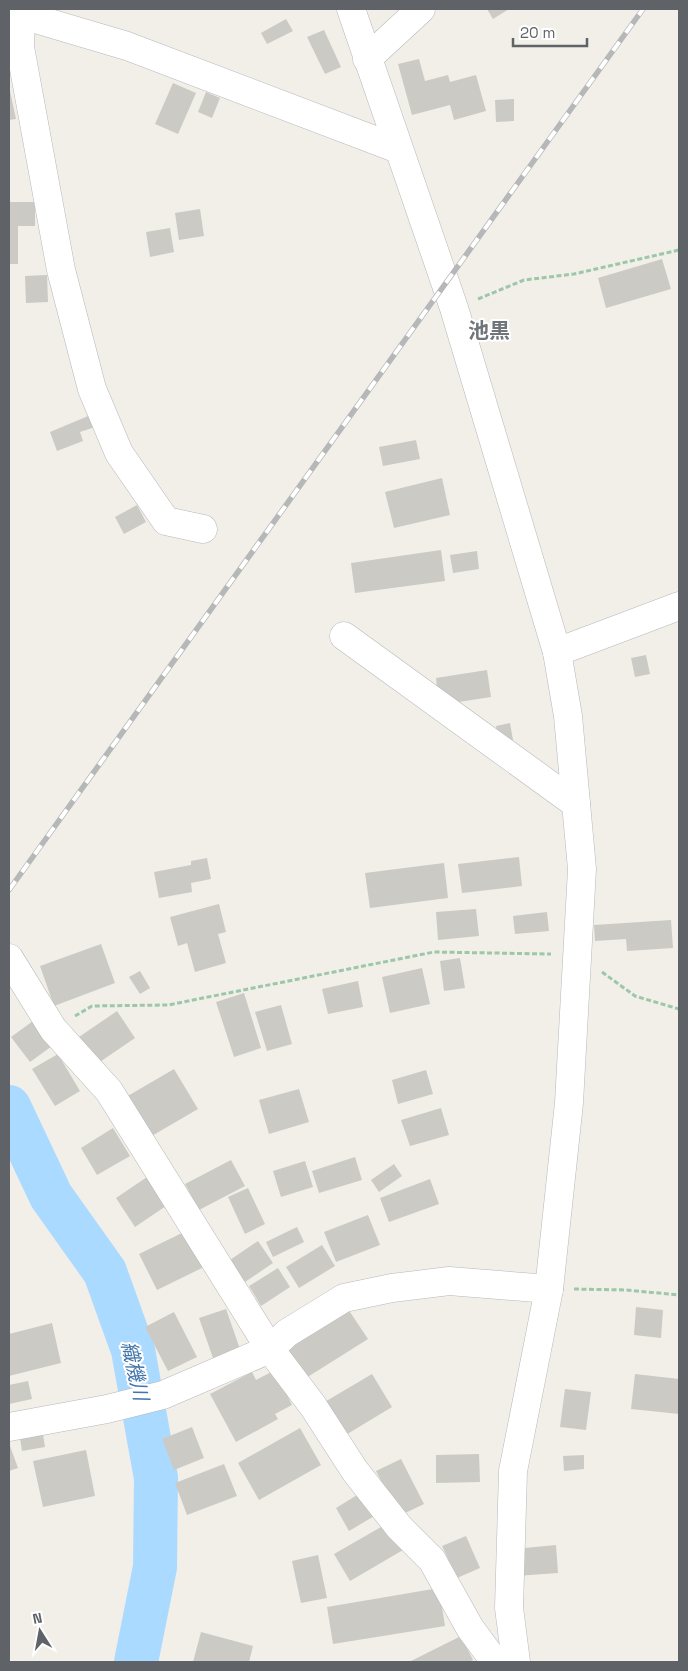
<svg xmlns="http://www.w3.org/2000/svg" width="688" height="1671" viewBox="0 0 688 1671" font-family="'Space Grotesk','Noto Sans JP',sans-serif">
<rect width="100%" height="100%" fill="#f1efe8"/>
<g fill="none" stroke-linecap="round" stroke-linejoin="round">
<path stroke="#aadaff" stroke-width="44" d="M9,1107L51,1196L105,1272L133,1350L156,1478L155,1567L136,1662"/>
</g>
<path fill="#cccac5" d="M487,9H509L493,19Z
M286,19L293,31L267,44L261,33Z
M324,30L341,67L325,74L307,37Z
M419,59L425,81L448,75L450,82L476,75L486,111L454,120L450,105L412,115L398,64Z
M173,83L196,93L178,134L155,124Z
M9,86L16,119L9,120Z
M206,92L220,98L212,118L198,112Z
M514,99V121L496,122L495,100Z
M9,202H35V226H18V264H9Z
M200,209L204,236L179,240L175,213Z
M170,228L174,252L150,257L146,232Z
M662,259L671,289L606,308L598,278Z
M47,275L48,302L26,303L25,276Z
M93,414L98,426L80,432L83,441L57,451L50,432Z
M416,440L420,459L383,466L379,447Z
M442,478L450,515L394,528L385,492Z
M137,505L146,522L124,534L115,517Z
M441,550L445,581L355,593L351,563Z
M477,551L479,569L453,573L450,555Z
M646,655L650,674L635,677L631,658Z
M487,670L491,697L439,705L436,678Z
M510,723L513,740L498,742L496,726Z
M519,857L522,886L462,893L458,864Z
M207,858L211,879L191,883L192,892L159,898L154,872L191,865V861Z
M444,863L448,898L370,908L365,873Z
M219,904L226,932L218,934L226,963L195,972L187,943L178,946L170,917Z
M476,909L479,936L438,940L436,912Z
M547,912L549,931L515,934L513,916Z
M671,920L673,948L627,951L626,939L595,941L594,925Z
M101,944L115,983L54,1006L40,966Z
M460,958L465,988L444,991L440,961Z
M422,968L430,1004L390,1013L382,977Z
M140,971L150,988L140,994L129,977Z
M358,981L363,1007L328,1014L322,989Z
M244,993L261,1048L234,1057L216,1002Z
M281,1005L292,1044L267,1051L255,1012Z
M117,1011L135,1038L94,1066L76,1039Z
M33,1021L52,1046L30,1062L11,1037Z
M58,1054L80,1091L55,1106L32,1069Z
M174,1069L198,1109L150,1137L126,1097Z
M426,1070L433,1094L398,1104L392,1080Z
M299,1089L309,1122L269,1134L259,1100Z
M441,1108L449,1135L410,1146L401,1120Z
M113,1128L130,1156L97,1175L81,1148Z
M355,1157L362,1180L319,1193L312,1171Z
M231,1160L245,1186L199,1210L185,1184Z
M305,1161L313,1187L281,1197L273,1171Z
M394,1164L402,1176L379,1192L371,1180Z
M147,1177L166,1206L135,1227L116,1198Z
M430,1179L439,1204L389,1222L380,1198Z
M248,1188L265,1224L245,1234L228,1197Z
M368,1215L380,1245L336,1262L324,1232Z
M297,1227L304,1242L273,1257L266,1242Z
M186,1231L204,1267L157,1290L139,1254Z
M258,1241L273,1263L245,1282L230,1260Z
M322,1245L335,1266L299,1288L286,1267Z
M278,1268L290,1287L261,1306L249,1286Z
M344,1303L368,1339L306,1378L283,1342Z
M636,1307L663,1310L661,1338L634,1335Z
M226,1309L240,1349L213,1358L199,1318Z
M174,1312L197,1357L168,1371L145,1327Z
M52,1323L61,1363L9,1376V1334Z
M275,1370L292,1405L275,1414L278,1419L236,1442L210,1394L252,1372L256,1380Z
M372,1374L392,1407L344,1436L323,1403Z
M635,1374L679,1379V1414L631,1409Z
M28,1381L32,1399L9,1404V1385Z
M565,1389L591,1392L586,1430L560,1427Z
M192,1427L204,1458L174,1470L162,1439Z
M42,1428L45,1447L22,1451L19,1431Z
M300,1428L321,1465L259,1500L238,1463Z
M9,1443L18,1468L9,1471Z
M86,1450L95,1496L43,1507L33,1461Z
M479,1454L480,1482L436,1483V1455Z
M584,1455V1469L564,1471L563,1456Z
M401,1459L424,1504L399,1516L376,1471Z
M224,1464L237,1496L187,1515L175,1483Z
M362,1492L376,1515L349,1531L336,1508Z
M388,1523L403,1550L350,1581L334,1554Z
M466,1536L480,1568L457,1578L442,1546Z
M556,1545L558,1573L516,1576L514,1549Z
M318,1555L327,1598L301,1603L292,1561Z
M439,1588L445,1626L333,1644L327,1607Z
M201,1632L253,1646L249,1662H193Z
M461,1636L473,1660L469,1662H409Z"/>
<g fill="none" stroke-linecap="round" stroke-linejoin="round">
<defs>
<path id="minor" d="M351,9L454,308L557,652
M9,11L127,46L398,149
M21,13L20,47L61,270L92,389L119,453L166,521L203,529
M367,59L421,9
M344,636L576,804
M9,958L53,1029L109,1091L270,1349L313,1406L355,1471L399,1527L432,1560L470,1628L495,1662
M9,1427L107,1409L163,1395L270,1349L287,1333L344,1298L392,1288L449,1281L549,1289"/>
<path id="tertiary" d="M516,1662L509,1608L513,1471L549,1289L569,1103L582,869L568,716L557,652L679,606"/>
</defs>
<use href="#minor" stroke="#b5b8bc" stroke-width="29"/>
<use href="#tertiary" stroke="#b5b8bc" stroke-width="29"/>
<path stroke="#9cc7a9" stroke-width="3" stroke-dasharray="5 2.5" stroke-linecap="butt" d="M478,299L524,280L574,274L679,250
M602,972L635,996L679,1009
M75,1016L92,1006L168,1005L434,952L551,954
M574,1289L626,1290L679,1295"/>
<use href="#minor" stroke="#fff" stroke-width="28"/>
<use href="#tertiary" stroke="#fff" stroke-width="28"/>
<defs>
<path id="rail" d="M9,890L643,9"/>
</defs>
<use href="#rail" stroke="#b6b7b8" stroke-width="5.5"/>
<use href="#rail" stroke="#fff" stroke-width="4" stroke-dasharray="11" stroke-linecap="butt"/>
</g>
<g text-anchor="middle" stroke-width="4" stroke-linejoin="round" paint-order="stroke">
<g font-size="20" font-style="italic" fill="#4174aa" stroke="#fff">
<text transform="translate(135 1371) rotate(77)" y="7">織機川</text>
</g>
<g font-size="21" font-weight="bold" fill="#70757a" stroke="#fff">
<text x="489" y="338">池黒</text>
</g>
</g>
<rect width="688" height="1671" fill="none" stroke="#5f6368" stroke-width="20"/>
<g transform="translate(40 1631) rotate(349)" stroke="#ffffff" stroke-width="4" paint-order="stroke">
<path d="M0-4L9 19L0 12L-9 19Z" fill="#5f6368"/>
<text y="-8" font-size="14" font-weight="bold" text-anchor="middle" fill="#5f6368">N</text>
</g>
<path d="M513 38v8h74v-8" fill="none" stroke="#5f6368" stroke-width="2.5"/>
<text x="520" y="38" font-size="15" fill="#5f6368" stroke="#ffffff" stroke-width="4" paint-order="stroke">20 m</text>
</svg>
